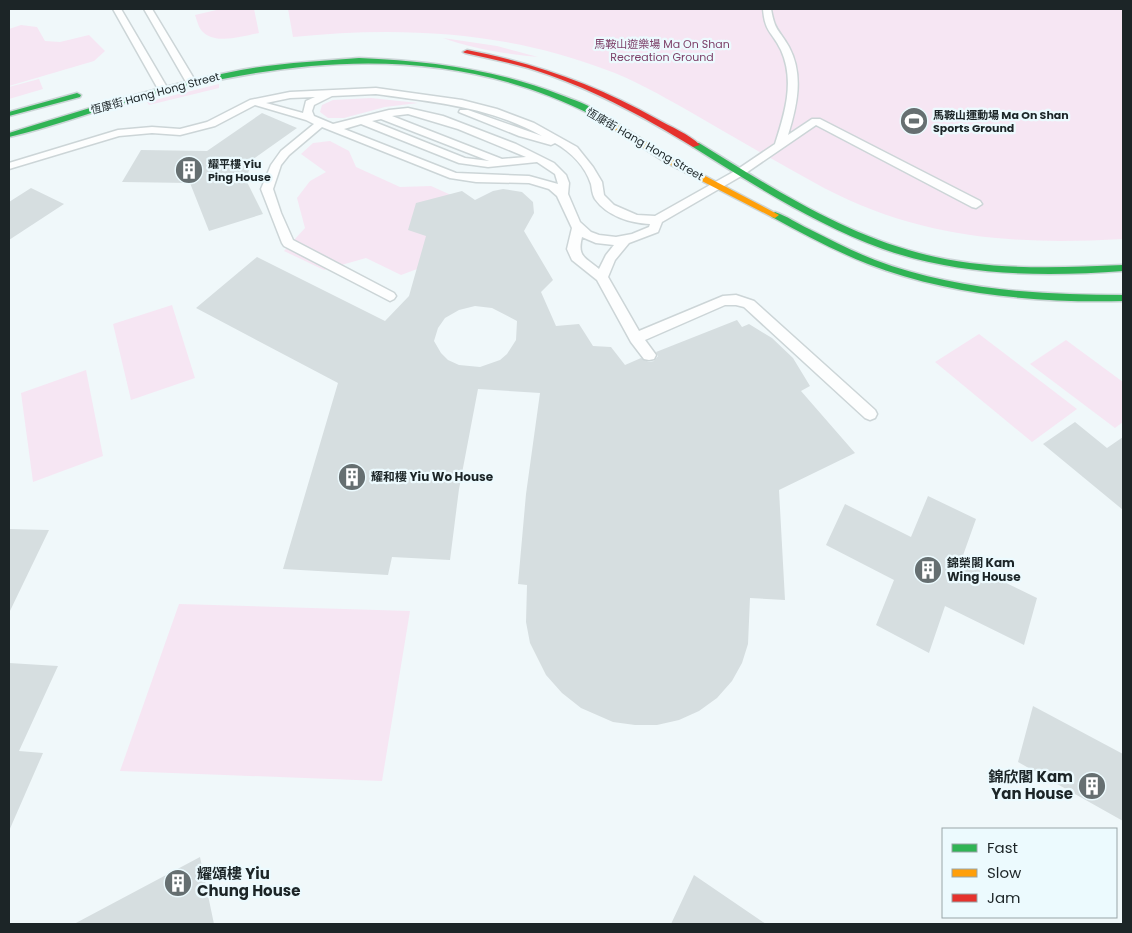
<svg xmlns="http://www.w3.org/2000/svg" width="1132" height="933" viewBox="0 0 1132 933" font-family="Poppins,'Noto Sans TC',sans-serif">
<rect width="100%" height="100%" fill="#f0f8fa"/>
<path fill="#f6e6f3" d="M221,9H254L259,33C243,36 214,46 201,30C198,26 197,20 195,15Z
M288,9H1123V239C1015,245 922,239 824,188C778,163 732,136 687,110C660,95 633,79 604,69C503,31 399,26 293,37Z
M21,25L37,27L45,41L60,42L89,35L105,51L94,61L9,86V29Z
M443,38L497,46L538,57C507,54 473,49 443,38Z
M39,79L43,89L9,99V87Z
M219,84V88L149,105L147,102Z
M371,98L418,103L385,107L344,118H328L320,112L322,105L333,100Z
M330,141L349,151L356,167L400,187L431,186L451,195L436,262L401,275L366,258L324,270L284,251L305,228L297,198L310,181L326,172L301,154L313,143Z
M172,305L195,378L131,400L113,324Z
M979,334L1077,409L1032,442L935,362Z
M1066,340L1123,382V422L1115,428L1030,364Z
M86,370L103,456L33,482L21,393Z
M179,604L410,611L382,781L120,771Z"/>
<path fill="#d6dee0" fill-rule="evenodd" d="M262,113L297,128L252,160L246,180L263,214L209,231L190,183L122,182L141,150L207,151Z
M31,188L64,204L9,240V202Z
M503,189L522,192L533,202L534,213L524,231L553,280L541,292L556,326L579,324L593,346L611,347L625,365L641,358L649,362L654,361L658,356L656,352L737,320L742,327L749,324L772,338L793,358L810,386L801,391L855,453L779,490L785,600L750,598L748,644L742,663L732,681L717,698L699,711L679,720L657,725H635L613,722L581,708L562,693L546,675L530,643L526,622L527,585L518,584L526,494L540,393L478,389L459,489L450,560L392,557L388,575L283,569L338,383L196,308L257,257L385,321L409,296L426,236L408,230L416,203L462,191L475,200L493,191ZM475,306L492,308L517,321L516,340L507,354L500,360L480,367L459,365L448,360L441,353L434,341L438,328L445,318L459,310Z
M1075,422L1107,448L1123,437V510L1043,444Z
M928,496L976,519L961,561L1037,598L1024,645L945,606L929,653L876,625L894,580L826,545L845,504L911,537Z
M9,529L49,530L9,613Z
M9,663L58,666L19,751L43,753L9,831Z
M1033,706L1123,754V821L1018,762Z
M200,857L214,924H74Z
M694,875L766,924H671Z"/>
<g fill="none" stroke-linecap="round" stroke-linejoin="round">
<defs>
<path id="lane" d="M113,9H121L168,89L167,91H159L158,89Z
M144,9H152L196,82L194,84H188L186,82Z
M763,9H771C775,32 779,29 789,47C804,75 797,106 788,135L812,119H820L980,201L982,204L976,208L972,207L816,125L743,175L662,222L658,232L629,243L615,260L608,277L639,331L723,296L736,295L754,301L875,410L877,414L875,418L870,420L865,418L744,307L736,305H725L645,340L656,355L654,359L649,360L644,359L631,342L597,280L572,260L567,249L572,228L557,196L549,189L529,183L476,182L450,178L322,127L289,155L281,165L273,189L281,213L293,240L394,293L396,296L394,299L390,301L284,246L282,243L261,189L271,165L281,151L314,124L306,120L255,105L215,126L180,135L152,133L119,136L9,169V163L118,130L152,127L180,129L207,122L250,100L290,92L376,88L462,100L497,109L534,123L577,147L593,167L602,182L604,195L614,205L637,215L655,216L735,171L775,144C785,113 795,81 781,50C772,31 765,33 763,9ZM376,94C434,102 491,107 542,136L468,110H460L459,112L519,136L551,145L555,143C571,152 585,166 591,184C592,189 592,194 595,199C607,216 630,223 650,224L649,227L632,234L616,237L599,235L591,232L580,222L568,194L569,183L566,175L554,163L516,144L443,116L408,108L389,110L333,124L314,116L312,111L314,105L332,96ZM315,97L306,101L303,113L266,103L290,98ZM408,114L458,129L526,157L502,159L392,116ZM381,119L489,161L465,158L372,121ZM361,124L459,163L488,167L537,162L555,174L558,184L529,176L456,173L344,129ZM582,237L596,243L614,245L606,255L599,269C585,257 577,257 582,237Z"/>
<path id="fast" d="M359,58C429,61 495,69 561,95C573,100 589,104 599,113L592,115C442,39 284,58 128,102C88,113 49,128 9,137V133C85,109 162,85 241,70C280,63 320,61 359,58Z
M77,93L81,95L80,97L9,116V112Z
M693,143H699C769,186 839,232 919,253C985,271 1055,268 1123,265V271C1043,277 960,276 883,249C815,224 754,185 693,147Z
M775,212C787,216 798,224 809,229C831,240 852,251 875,260C954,290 1039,295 1123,295V301C1038,303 948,295 868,264C835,251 803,234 772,217L771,215Z"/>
<path id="slow" d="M592,111H598L671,158L779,215L775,218L772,217L665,162L592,115Z"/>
<path id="jam" d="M467,50C535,63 597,85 657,119C671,127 689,134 700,145L693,147C641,115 587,86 528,68C507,62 486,58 465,53L463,52Z"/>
</defs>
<use href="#lane" stroke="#ccd5d7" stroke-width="3"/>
<use href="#fast" stroke="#ccd5d7" stroke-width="3"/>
<use href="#slow" stroke="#ccd5d7" stroke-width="3"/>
<use href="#jam" stroke="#ccd5d7" stroke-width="3"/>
<use href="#lane" fill="#fdfefe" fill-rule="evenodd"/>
<use href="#fast" fill="#30b455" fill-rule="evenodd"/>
<use href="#slow" fill="#ff9f0a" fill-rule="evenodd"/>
<use href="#jam" fill="#e5322d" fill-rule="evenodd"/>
</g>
<defs>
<symbol id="stadium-disc" viewBox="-11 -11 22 22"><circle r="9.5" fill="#666f71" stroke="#ecfafe"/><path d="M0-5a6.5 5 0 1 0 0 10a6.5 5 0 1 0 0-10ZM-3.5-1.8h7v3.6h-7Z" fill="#fff"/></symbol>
<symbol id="building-disc" viewBox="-11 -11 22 22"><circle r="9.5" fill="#666f71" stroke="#ecfafe"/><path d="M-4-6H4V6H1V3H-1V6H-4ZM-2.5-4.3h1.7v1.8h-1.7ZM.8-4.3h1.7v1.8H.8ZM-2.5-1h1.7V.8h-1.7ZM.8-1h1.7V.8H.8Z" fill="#fff"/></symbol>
</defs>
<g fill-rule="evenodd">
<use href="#stadium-disc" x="898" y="105" width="32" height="32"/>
<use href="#building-disc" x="173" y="154" width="32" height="32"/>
<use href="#building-disc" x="336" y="461" width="32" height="32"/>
<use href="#building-disc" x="912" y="554" width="32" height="32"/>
<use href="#building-disc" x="1076" y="770" width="32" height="32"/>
<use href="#building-disc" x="162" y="867" width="32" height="32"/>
</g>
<g text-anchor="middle" stroke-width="4.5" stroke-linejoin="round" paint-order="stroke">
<g font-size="11" fill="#7c3f68" stroke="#ecfafe">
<text x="662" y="48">馬鞍山遊樂場 Ma On Shan<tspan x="662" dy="13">Recreation Ground</tspan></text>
</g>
<g font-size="11" fill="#1c2527" stroke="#ecfafe">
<text transform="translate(155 93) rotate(-15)" y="4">恆康街 Hang Hong Street</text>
<text transform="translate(645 144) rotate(30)" y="4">恆康街 Hang Hong Street</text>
</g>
<g font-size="11" font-weight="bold" fill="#1c2527" stroke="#ecfafe" text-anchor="start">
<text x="933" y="119">馬鞍山運動場 Ma On Shan<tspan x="933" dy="13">Sports Ground</tspan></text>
<text x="208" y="168">耀平樓 Yiu<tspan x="208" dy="13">Ping House</tspan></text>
</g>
<g font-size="12" font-weight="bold" fill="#1c2527" stroke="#ecfafe" text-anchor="start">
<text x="371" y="481">耀和樓 Yiu Wo House</text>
<text x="947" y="567">錦榮閣 Kam<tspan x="947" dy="14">Wing House</tspan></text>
</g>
<g font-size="15" font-weight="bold" fill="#1c2527" stroke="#ecfafe" text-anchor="end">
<text x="1073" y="782">錦欣閣 Kam<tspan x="1073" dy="17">Yan House</tspan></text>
<text x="197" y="879" text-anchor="start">耀頌樓 Yiu<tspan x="197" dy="17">Chung House</tspan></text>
</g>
</g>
<rect width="1132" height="933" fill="none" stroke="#1c2527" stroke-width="20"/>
<rect x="942" y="828" width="175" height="90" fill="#ecfafe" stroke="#99a5a8"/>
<rect x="952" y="844" width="25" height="8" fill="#30b455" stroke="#99a5a8"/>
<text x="987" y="853" font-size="15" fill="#1c2527">Fast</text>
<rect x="952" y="869" width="25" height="8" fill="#ff9f0a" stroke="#99a5a8"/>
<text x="987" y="878" font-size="15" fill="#1c2527">Slow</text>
<rect x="952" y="894" width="25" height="8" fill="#e5322d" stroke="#99a5a8"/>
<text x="987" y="903" font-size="15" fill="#1c2527">Jam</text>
</svg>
